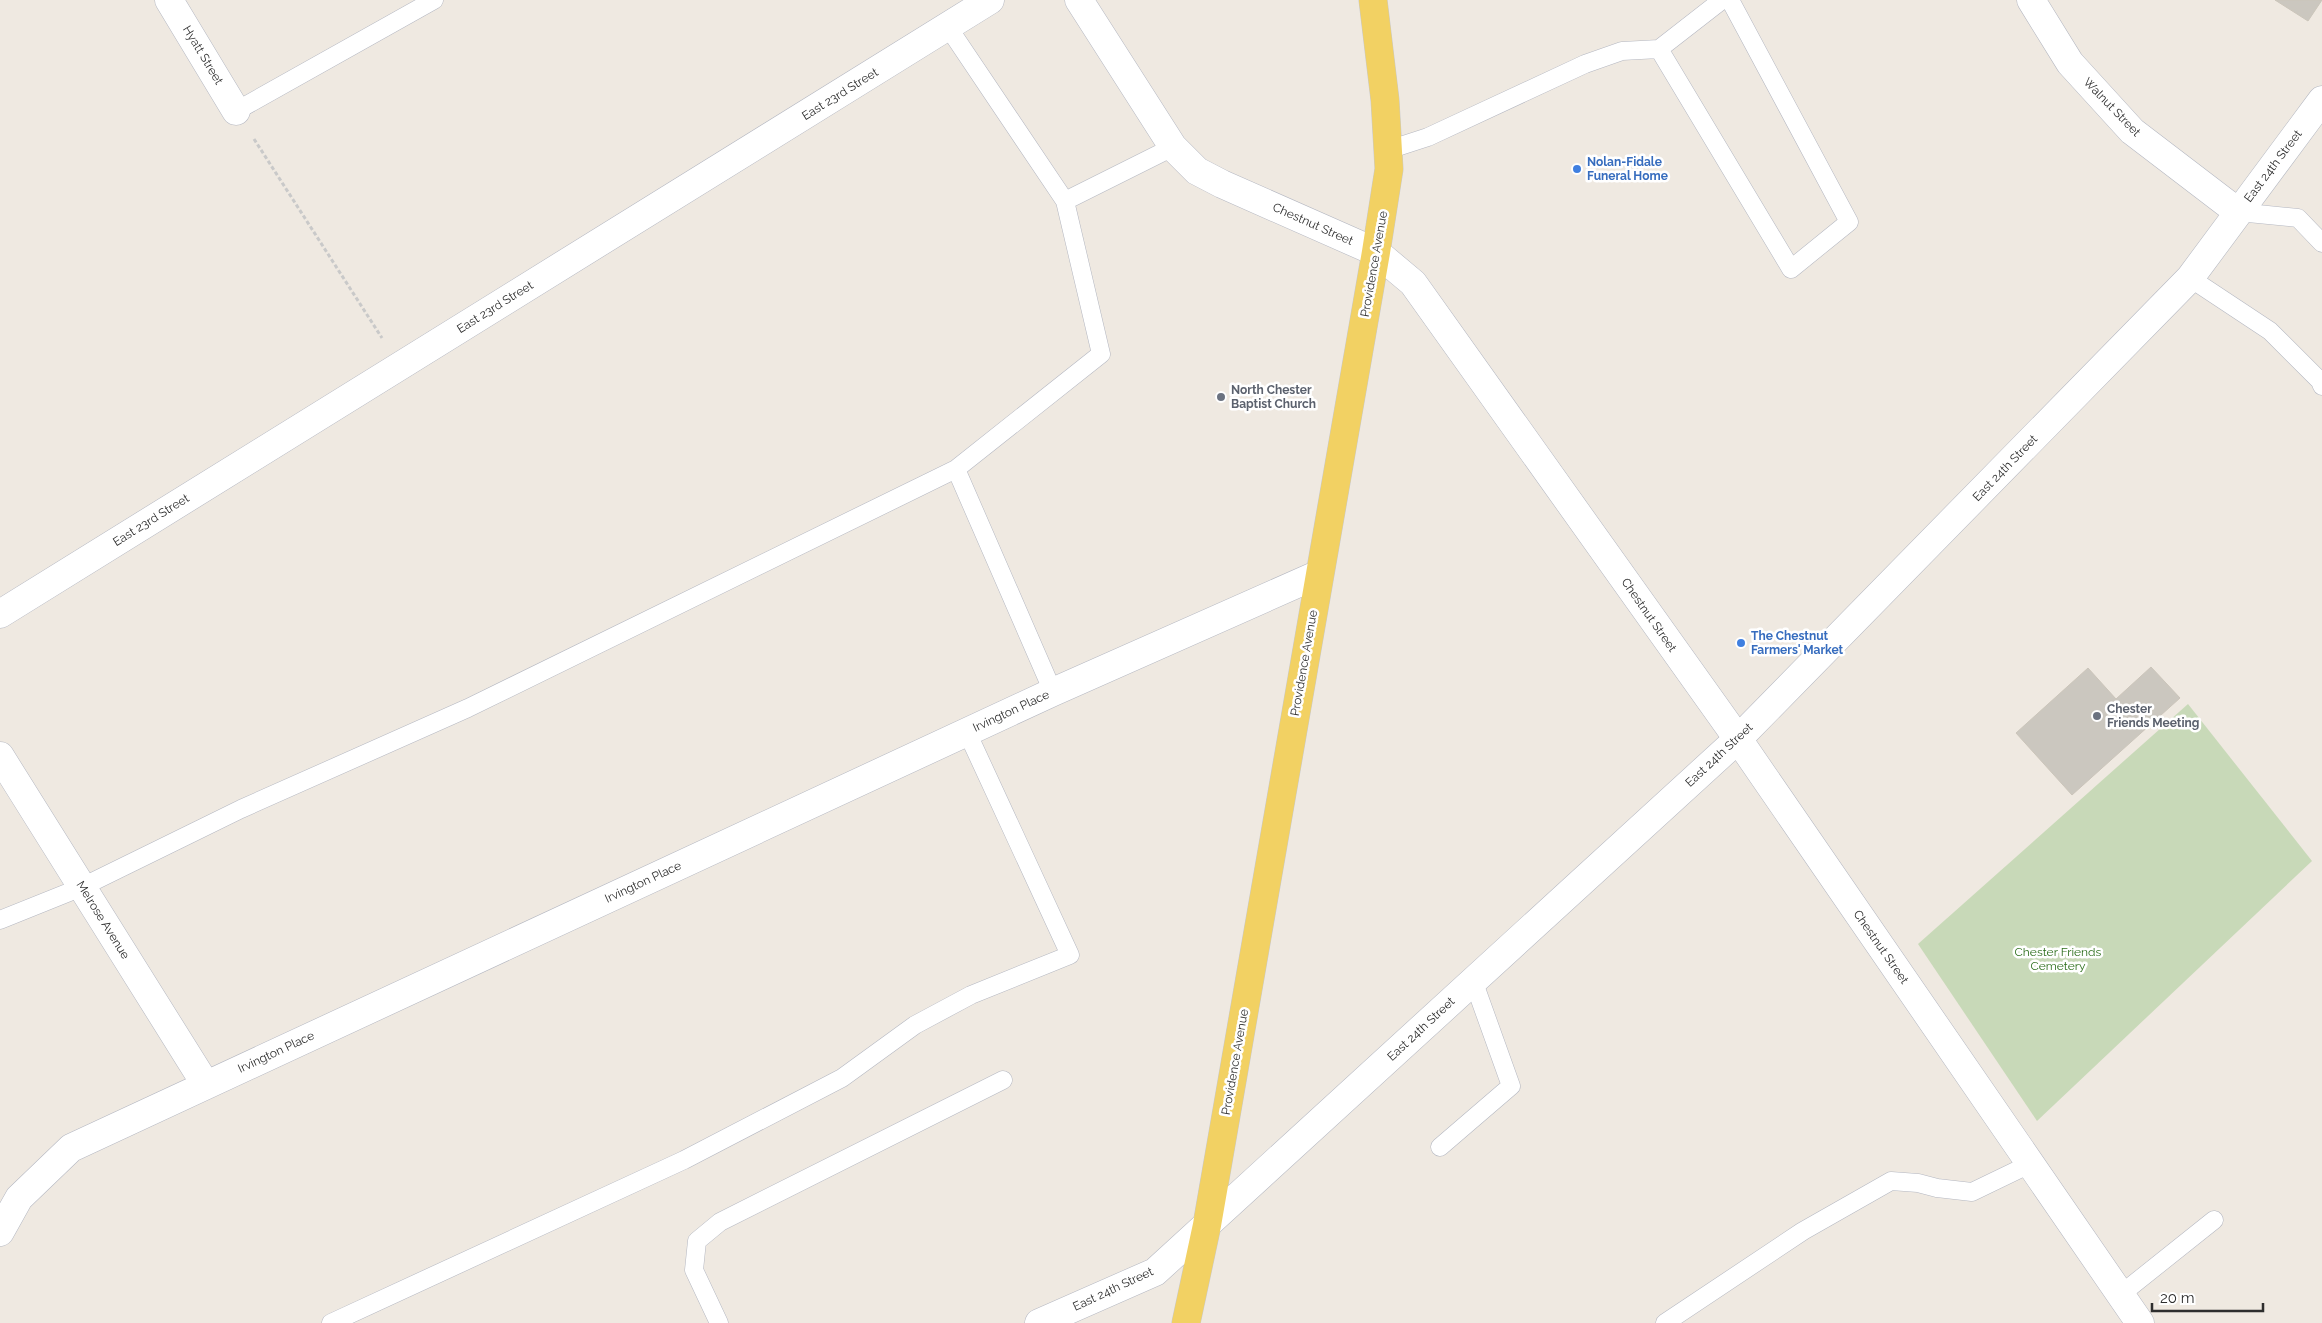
<svg xmlns="http://www.w3.org/2000/svg" width="2322" height="1323" viewBox="0 0 2322 1323" font-family="Raleway,sans-serif">
<rect width="100%" height="100%" fill="#efe9e1"/>
<path fill="#c8d9b8" d="M2188,704L2312,861L2037,1121L1918,944Z"/>
<path fill="#cbc7bf" stroke="#cbc5ba" d="M2275,0H2322L2308,21Z
M2151,667L2180,698L2072,795L2016,733L2088,668L2116,699Z"/>
<g fill="none" stroke-linecap="round" stroke-linejoin="round">
<defs>
<path id="service" d="M1722,0L1659,49L1791,269L1849,222L1730,0
M948,27L1065,201L1101,354L956,469L1053,692
M236,111L434,0
M1388,150L1428,137L1585,64L1622,51L1659,49
M1065,201L1173,147
M2238,212L2298,218L2322,243
M2190,278L2270,331L2320,381L2322,386
M0,920L82,887L241,809L468,708L956,469
M1440,1147L1511,1086L1473,980
M2120,1295L2214,1220
M331,1323L684,1160L842,1078L915,1025L971,995L1070,955L967,732
M719,1323L694,1270L697,1241L720,1222L1003,1080
M1665,1323L1803,1231L1891,1181L1918,1183L1937,1188L1972,1192L2030,1164"/>
<path id="minor" d="M169,0L236,111
M2031,0L2070,63L2132,131L2238,212
M0,614L990,0
M0,756L206,1085
M0,1232L19,1198L71,1148L1053,692L1319,574
M1039,1323L1155,1272L1738,739L2190,278L2322,100"/>
<path id="tertiary" d="M1079,0L1173,147L1197,171L1222,184L1376,252L1413,283L1738,739L2140,1323"/>
<path id="primary" d="M1186,1323L1207,1225L1376,252L1389,169L1385,100L1373,0"/>
</defs>
<use href="#service" stroke="#b4b7c1" stroke-width="19"/>
<use href="#minor" stroke="#b4b7c1" stroke-width="29"/>
<use href="#tertiary" stroke="#b4b7c1" stroke-width="29"/>
<use href="#primary" stroke="#c9c9c9" stroke-width="29"/>
<path stroke="#c9c9c9" stroke-width="3" stroke-dasharray="4 2.5" stroke-linecap="butt" d="M254,139L382,338"/>
<use href="#service" stroke="#fff" stroke-width="18"/>
<use href="#minor" stroke="#fff" stroke-width="28"/>
<use href="#tertiary" stroke="#fff" stroke-width="28"/>
<use href="#primary" stroke="#f2d163" stroke-width="28"/>
</g>
<g fill="#3f7fe0" stroke="#fff" stroke-width="2">
<circle cx="1577" cy="169" r="5"/>
<circle cx="1741" cy="643" r="5"/>
</g>
<g fill="#6b7280" stroke="#fff" stroke-width="2">
<circle cx="1221" cy="397" r="5"/>
<circle cx="2097" cy="716" r="5"/>
</g>
<g text-anchor="middle" stroke-width="5" stroke-linejoin="round" paint-order="stroke">
<g font-size="12" fill="#2e2e2e" stroke="#fff">
<text transform="translate(203 55) rotate(59)" y="4">Hyatt Street</text>
<text transform="translate(840 94) rotate(-32)" y="4">East 23rd Street</text>
<text transform="translate(2112 107) rotate(46)" y="4">Walnut Street</text>
<text transform="translate(2273 166) rotate(-53)" y="4">East 24th Street</text>
<text transform="translate(1313 224) rotate(24)" y="4">Chestnut Street</text>
<text transform="translate(1374 264) rotate(-80)" y="4">Providence Avenue</text>
<text transform="translate(495 307) rotate(-32)" y="4">East 23rd Street</text>
<text transform="translate(2005 468) rotate(-46)" y="4">East 24th Street</text>
<text transform="translate(151 520) rotate(-32)" y="4">East 23rd Street</text>
<text transform="translate(1649 615) rotate(55)" y="4">Chestnut Street</text>
<text transform="translate(1304 663) rotate(-80)" y="4">Providence Avenue</text>
<text transform="translate(1011 711) rotate(-25)" y="4">Irvington Place</text>
<text transform="translate(1719 755) rotate(-43)" y="4">East 24th Street</text>
<text transform="translate(643 882) rotate(-25)" y="4">Irvington Place</text>
<text transform="translate(103 920) rotate(58)" y="4">Melrose Avenue</text>
<text transform="translate(1881 947) rotate(55)" y="4">Chestnut Street</text>
<text transform="translate(1421 1029) rotate(-43)" y="4">East 24th Street</text>
<text transform="translate(276 1052) rotate(-25)" y="4">Irvington Place</text>
<text transform="translate(1235 1062) rotate(-80)" y="4">Providence Avenue</text>
<text transform="translate(1113 1289) rotate(-25)" y="4">East 24th Street</text>
</g>
<g font-size="12" font-weight="bold" fill="#366cbe" stroke="#fff" text-anchor="start">
<text x="1587" y="166">Nolan-Fidale<tspan x="1587" dy="14">Funeral Home</tspan></text>
<text x="1751" y="640">The Chestnut<tspan x="1751" dy="14">Farmers' Market</tspan></text>
</g>
<g font-size="12" font-weight="bold" fill="#5b616d" stroke="#fff" text-anchor="start">
<text x="1231" y="394">North Chester<tspan x="1231" dy="14">Baptist Church</tspan></text>
<text x="2107" y="713">Chester<tspan x="2107" dy="14">Friends Meeting</tspan></text>
</g>
<g font-size="12" fill="#2c6e1b" stroke="#fff">
<text x="2058" y="956">Chester Friends<tspan x="2058" dy="14">Cemetery</tspan></text>
</g>
</g>
<path d="M2152 1303v8h111v-8" fill="none" stroke="#2e2e2e" stroke-width="2.5"/>
<text x="2160" y="1303" font-size="15" fill="#2e2e2e" stroke="#ffffff" stroke-width="4" paint-order="stroke">20 m</text>
</svg>
